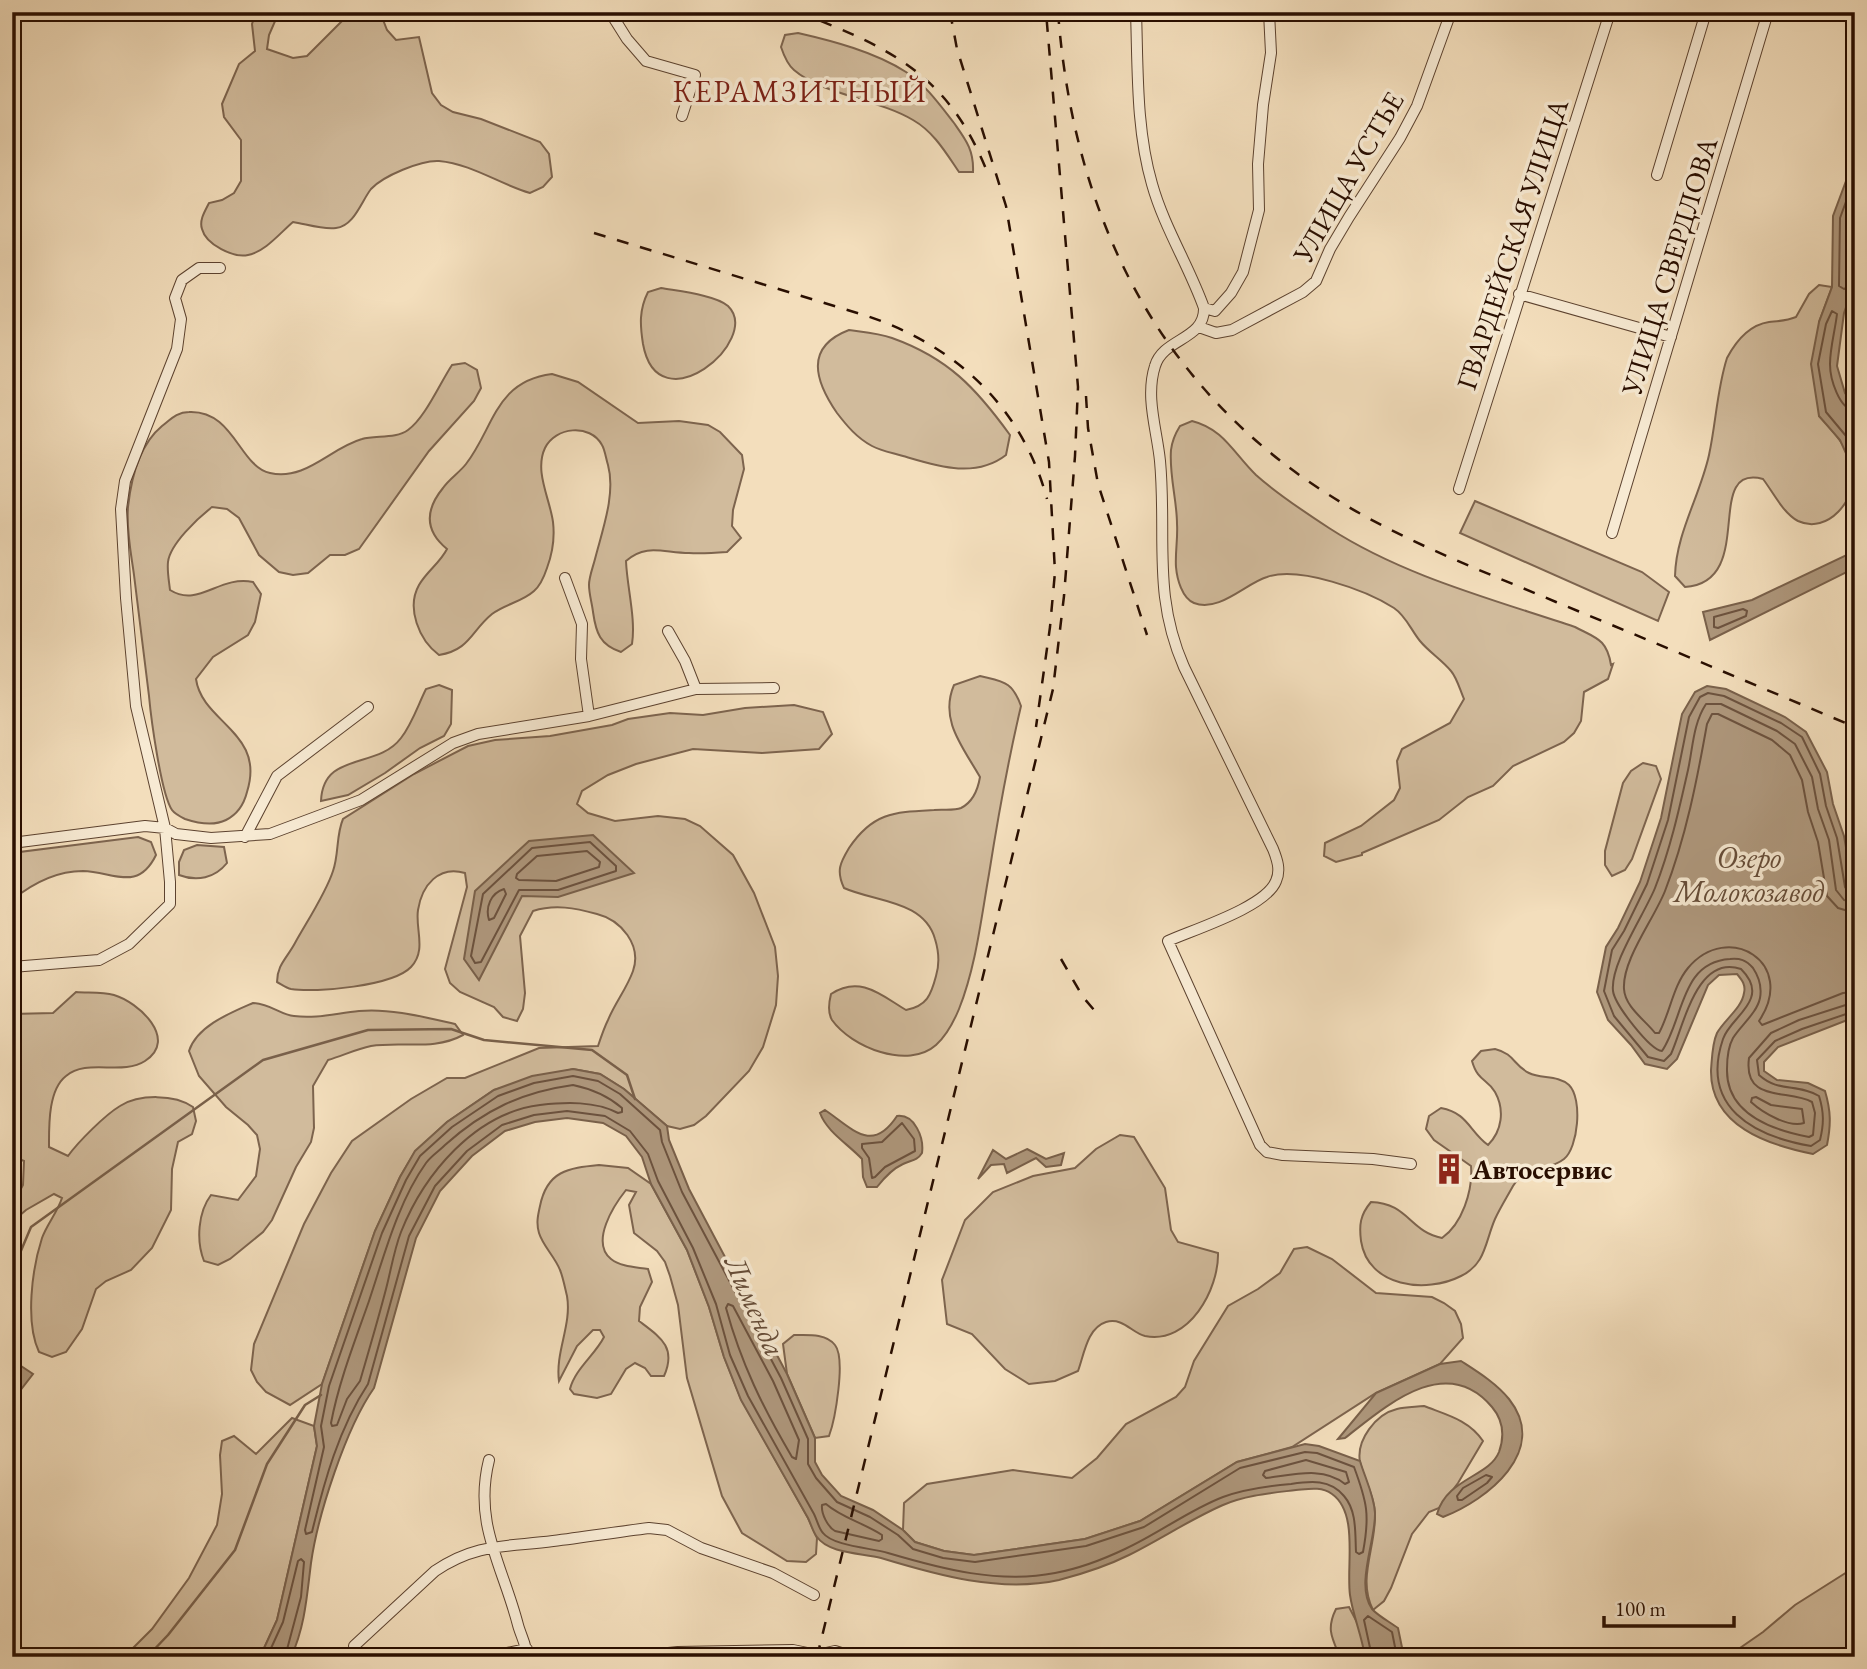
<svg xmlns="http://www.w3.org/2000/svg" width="1867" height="1669" viewBox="0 0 1867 1669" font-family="'EB Garamond',serif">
<rect width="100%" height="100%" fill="#f3debc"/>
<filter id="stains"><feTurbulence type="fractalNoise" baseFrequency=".00286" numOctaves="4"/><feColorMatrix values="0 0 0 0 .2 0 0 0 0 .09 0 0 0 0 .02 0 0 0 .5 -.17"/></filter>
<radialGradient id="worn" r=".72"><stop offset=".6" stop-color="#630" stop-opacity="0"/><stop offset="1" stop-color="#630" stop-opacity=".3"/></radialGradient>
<path fill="#d1bb9c" stroke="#7d644e" stroke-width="2" d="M256,12H279L269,35L267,49L293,58L307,56L349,14L380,12L387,30L396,40L419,37L432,93L441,105L453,112L481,119L540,142L549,154L552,177L543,187L530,193C499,184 472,164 439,161C421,160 383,176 371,189C361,202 354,226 336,228C323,230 306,224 293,222C281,232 265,252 248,255C234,258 206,245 202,229C199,220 205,211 209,203L222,200L234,193L241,181V140L224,117L222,104L239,64L255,51L252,24Z
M798,33C833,41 875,52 906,72C925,84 940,105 954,123C966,140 974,150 973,172H959C946,153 934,132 913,120C878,99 823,95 794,70C787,64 784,56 781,47L785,35Z
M1819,285L1832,287L1819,322V416C1833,431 1851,450 1853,471C1857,499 1828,535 1798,521C1783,513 1773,492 1763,479C1702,463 1758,582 1685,587L1675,576C1676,533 1700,496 1709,455C1716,423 1717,389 1727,358C1736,341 1749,325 1769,322C1779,321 1786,321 1796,317L1809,294Z
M661,288C677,291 716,295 728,306C763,340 658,427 643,344C640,325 639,310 648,292Z
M849,330C863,332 878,333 892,338C948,358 976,388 1010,435L1006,455C975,479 937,466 903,456C893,453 881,451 872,446C857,438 847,426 837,413C815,381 804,347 849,330Z
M465,363L477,370L481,388L474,401L429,451L359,549L345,555H330L308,573L293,575L279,572L259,555L239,518L227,509L212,507C198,518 170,544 168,562C167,571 169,581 170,590C199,608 219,575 253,582L261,594L255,622L248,635L213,657L196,679C202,723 266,732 247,792C244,804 238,814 226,820C214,826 197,823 185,819C181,817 174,813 172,810C161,794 151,718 149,696C144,656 139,615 134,575C131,553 126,529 128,507C131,479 139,445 162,426C171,419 177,412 189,412C234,410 239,466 270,473C306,481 330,448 362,439C375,435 396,439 408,430C425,418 440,383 452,365Z
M552,374L578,382L638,423L679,421L708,425L720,432L742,455L744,469L733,510L732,526L741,538L727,552C714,553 701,554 689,553C664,553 646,543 626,561C627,587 636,619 632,644L621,652C600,645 596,633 593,612C592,603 589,594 589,585C589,577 593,567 595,559C602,531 616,494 608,465C606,459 605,450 602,445C590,423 555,427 545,448C534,471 550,499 553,522C555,539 553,552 547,568C544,577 541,585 534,591C522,602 505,604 492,614C471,631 470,650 439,655C419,640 406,608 419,585C427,571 440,563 447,549C425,531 425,510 443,488C449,479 459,473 466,464C494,428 495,381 552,374Z
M1192,421C1224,429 1234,454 1256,475C1276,493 1306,513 1329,528C1403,576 1492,599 1575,627C1596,638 1607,639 1611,665L1613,664L1608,679L1584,692L1581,721L1574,733L1564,742L1513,766L1493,786L1468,797L1439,820L1362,853V855L1336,862L1324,856L1325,843L1361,826L1394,800L1400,788L1397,761L1402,749L1450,723L1464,699C1460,690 1457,678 1451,671C1442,660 1429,652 1420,641C1411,630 1406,616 1394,608C1366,590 1299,566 1267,577C1246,583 1219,613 1194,603C1182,598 1177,579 1176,567C1175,553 1178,538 1177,524C1177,500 1169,475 1171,450C1172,441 1175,434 1180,426Z
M1475,501L1642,572L1669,592L1658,621L1460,533Z
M980,676C1004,682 1012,681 1021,706C1008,761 998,817 989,874C981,919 976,966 959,1009C954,1021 946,1036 936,1045C908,1070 851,1047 832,1020C827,1012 829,1002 831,994C860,975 881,995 906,1010C927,1006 931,995 936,976C940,963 939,952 935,939C924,900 875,902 844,888C836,871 840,863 849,848C873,812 895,812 934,810C942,809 954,811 961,808C973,802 978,789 980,777C963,747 939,720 954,685Z
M439,685L452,690L451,724L444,736L420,748L385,773L348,795L321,801C323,751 377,770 401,738C412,724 418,705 426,689Z
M794,705L823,712L832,734L819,749L762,753L693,749L636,764L608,775L582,791L577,804L588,813L615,821L658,816L685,819L700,826L733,855L754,893L775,947L778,976L776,1005L763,1047L749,1071L706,1116L694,1125L680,1129L667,1126L624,1089L600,1074L573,1069L494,1090L447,1122L415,1152L400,1177L375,1231L322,1384L290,1405L266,1392L257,1382L251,1370L254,1344L304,1224L331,1173L352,1141L411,1099L447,1078H465L539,1048L598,1046C601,1037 604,1028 608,1020C615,1003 627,988 633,971C642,945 621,920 597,914C575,908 555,904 533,911L520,936L525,993L523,1009L517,1021L503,1017L494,1007L460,992L450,983L445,969L467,887L465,873C439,865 422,885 418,910C415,929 427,950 411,967C393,986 316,993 291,989C286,988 281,984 277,982C277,965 287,958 295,943C306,923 326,893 333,871C339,854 336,835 343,819L414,774L468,746L495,740L550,736L612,725L628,719L670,713L703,715L745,708Z
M1643,763L1656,766L1661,779L1632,859L1625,870L1612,876L1605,865V851L1623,783L1631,771Z
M138,837L151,842L156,855C138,892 114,872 83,871C57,871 33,883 12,900V853Z
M197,845L224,847L227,863C215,878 197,882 179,875V862L184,850Z
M76,992C88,993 102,992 114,995C138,1002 179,1039 145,1061C122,1076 87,1058 66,1076C48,1090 49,1126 49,1147L68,1156C78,1142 105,1115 120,1106C139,1094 175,1094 193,1107L196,1121L192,1134L178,1142L172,1169L171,1210L152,1248L131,1270L106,1281L96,1289L82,1329L66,1352L52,1357L39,1352C25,1322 32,1269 42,1238C47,1224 57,1213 62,1198L54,1194L26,1210L12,1222V1205L23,1185L24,1161L12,1156V1014L53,1013Z
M253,1003C271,1004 281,1015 294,1016C316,1019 337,1013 359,1011C390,1008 424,1017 455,1024L463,1035C434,1051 402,1041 371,1046C356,1049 342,1056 328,1060L313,1086L314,1128L311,1142L296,1167L272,1220L263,1232L230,1259L218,1265L204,1261C196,1241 198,1212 211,1195L238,1200L256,1176L260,1149L257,1135L248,1125L226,1107L199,1076L189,1051C197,1026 230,1013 253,1003Z
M1495,1049C1515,1054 1513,1065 1529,1073C1541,1079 1558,1075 1569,1085C1583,1099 1578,1148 1564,1159C1549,1171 1523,1169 1513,1186C1507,1197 1500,1208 1495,1219C1485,1242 1486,1264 1461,1276C1426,1294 1368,1287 1361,1241C1359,1225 1360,1215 1371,1202C1408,1203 1410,1232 1442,1238C1462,1224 1473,1191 1471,1166L1434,1140L1426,1129L1429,1116L1441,1108C1468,1113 1469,1131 1488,1145C1502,1131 1505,1110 1495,1092C1487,1078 1478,1082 1472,1061L1481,1051Z
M1120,1135L1134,1137L1165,1188L1171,1230L1178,1242L1218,1253C1219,1289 1189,1345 1145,1336C1132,1333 1123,1317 1106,1322C1087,1328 1084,1355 1078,1371L1055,1381L1029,1384L1005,1369L972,1334L947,1324L942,1280L965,1220L993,1192L1033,1176L1075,1168L1096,1149Z
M599,1165L628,1168L651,1184L687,1250L709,1307L724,1357L741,1399L808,1518L817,1538L816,1554L806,1562L787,1561L742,1533L722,1496L687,1378L678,1305L670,1276L665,1262L657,1251L634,1233L629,1205L636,1192L626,1190C614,1205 590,1242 611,1259C621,1267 636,1267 648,1269L652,1282L640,1307L639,1321C660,1337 677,1347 664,1376H651L645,1368L635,1363L626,1369L611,1394L597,1398L574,1394L570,1389C575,1369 595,1355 604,1337L600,1330H593L577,1346L559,1381C555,1352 572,1325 567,1296C565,1288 563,1277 560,1270C555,1257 543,1246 539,1233C536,1223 538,1215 540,1206C547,1171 568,1168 599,1165Z
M1307,1247L1332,1259L1376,1293L1432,1297L1444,1303L1455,1311L1461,1324L1463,1338L1440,1364L1376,1393L1292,1447L1237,1462L1140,1521L1085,1539L974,1555L944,1551L915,1542L903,1530L904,1503L927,1484L1013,1470L1072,1478L1097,1458L1126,1424L1176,1397L1185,1387L1194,1361L1228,1306L1258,1289L1280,1273L1294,1249Z
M794,1335C807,1335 826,1333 835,1345C846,1359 835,1420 829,1436L815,1438L787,1374L783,1344Z
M1424,1406C1447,1415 1469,1420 1483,1441L1458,1483L1439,1508L1429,1512L1412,1534L1391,1588L1384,1601L1373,1610C1357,1579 1376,1547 1375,1514C1375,1496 1364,1480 1360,1462C1356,1440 1376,1414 1397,1409C1405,1407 1415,1407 1424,1406Z
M292,1418L314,1426L317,1446L277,1620L260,1657H124L152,1629L189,1578L217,1525L222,1494L220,1455L222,1441L234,1436L256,1454Z
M1855,1567V1652L1842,1657H1727L1763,1632L1795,1605Z
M1349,1607L1362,1632L1366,1657H1340C1332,1638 1326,1629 1336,1609Z"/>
<path fill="#ae977c" stroke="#79604a" stroke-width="2" d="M1855,179V282L1844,313L1837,366L1845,393L1855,407V495L1854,471L1840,440L1819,416L1811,364L1819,322L1832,287L1833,216L1846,181Z
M1855,551V568L1710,640L1703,612L1752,600Z
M1707,686L1726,689L1785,717L1806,732L1827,772L1833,804L1844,836L1855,898V1017L1778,1047L1764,1062V1071L1777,1080L1808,1083L1825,1091C1831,1111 1831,1125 1827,1145L1813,1154C1768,1145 1710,1126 1711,1070C1712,1059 1712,1044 1717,1033C1724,1020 1742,1008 1744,993C1746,985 1742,980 1737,974L1719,975L1708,985L1677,1059L1667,1069L1645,1064L1631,1045L1608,1020L1597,992L1606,947L1618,928L1640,882L1661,818L1682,714L1695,692Z
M593,835L634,873L558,897L522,896L479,980L464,959L475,891L529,841Z
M573,1069L600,1074L624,1089L667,1126L669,1140L689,1189L787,1374L815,1438V1462L822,1475L841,1496L873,1510L903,1530L915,1542L944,1551L974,1555L1085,1539L1140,1521L1237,1462L1305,1444L1319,1446L1360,1461C1365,1478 1374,1495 1375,1513C1376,1540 1355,1585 1372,1609C1378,1616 1390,1622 1398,1628L1404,1657H1365C1362,1636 1353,1616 1350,1595C1346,1566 1359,1513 1332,1494C1321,1486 1308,1489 1296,1490C1272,1493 1246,1495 1223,1505C1191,1519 1161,1539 1129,1555C1109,1565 1082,1574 1059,1580C1000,1593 937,1575 881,1558C863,1553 829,1554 817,1537C813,1532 811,1524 808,1518L741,1400L724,1357L709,1307L687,1250L651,1184L642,1157L626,1136L603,1123L567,1118L535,1122L505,1131L472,1156L440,1191L416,1238L374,1388C346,1428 318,1514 311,1563C307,1595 305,1627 291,1657H260L277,1620L317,1446L314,1426L322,1384L375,1231L400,1177L415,1151L447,1122L494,1090L532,1076Z
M825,1110C853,1129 872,1154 897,1116C915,1114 924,1138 922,1153C917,1161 911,1160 903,1164C892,1169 884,1178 877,1187H867L863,1177L862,1159C848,1144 827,1132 820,1113Z
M1027,1149L1046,1159L1064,1153L1061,1165L1046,1167L1036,1158L1007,1173L1004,1164L991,1165L978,1179L993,1150L1006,1159Z
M12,1360L33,1374L12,1401Z
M1461,1361C1478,1372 1496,1383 1509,1399C1550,1451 1487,1500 1443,1517L1437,1514C1447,1478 1489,1477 1499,1452C1505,1435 1503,1420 1492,1407C1446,1352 1386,1406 1345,1438L1338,1439L1376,1393L1440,1364Z"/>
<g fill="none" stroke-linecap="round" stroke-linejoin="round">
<path stroke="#6c523e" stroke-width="2" d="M1855,186L1851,188L1840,218L1839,286L1844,289L1855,284
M1855,203L1848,219V271L1850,274L1855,275
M1855,411C1839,409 1830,379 1830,364C1830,348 1835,331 1837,314L1832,311L1826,324L1818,364L1826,412L1846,436L1855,456
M1743,609L1747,611L1746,616L1718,628L1714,627V617Z
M590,842L616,866V871L558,890H519L481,962L475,963L471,956L483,894L532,848Z
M587,851L600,862L599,867L556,881L519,880L516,878L517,874L537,856Z
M504,889L506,894L494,918L489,920C485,907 491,893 504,889Z
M1855,893L1848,892L1845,887L1837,838L1826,806L1820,774L1802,737L1781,723L1724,696L1708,693L1700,697L1689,717L1668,820L1647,884L1624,931L1612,950L1604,991L1614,1016L1648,1057L1664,1061L1671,1054C1684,1025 1697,954 1741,969C1749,977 1755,987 1751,998C1746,1013 1728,1024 1723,1039C1700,1107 1753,1136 1811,1146L1820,1140C1824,1124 1824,1112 1819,1096C1797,1083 1779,1093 1759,1075L1757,1060L1775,1041L1802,1029L1855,1011
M1855,902L1844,900L1836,890L1829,840L1818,809L1812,777L1795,744L1777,731L1721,704H1706C1693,724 1693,747 1688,770C1679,810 1670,850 1655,888C1644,915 1610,964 1613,991C1615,1005 1650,1050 1662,1051C1684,1019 1680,962 1730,959C1740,958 1746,960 1753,968C1759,977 1762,987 1760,998C1757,1013 1741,1025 1733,1038C1728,1047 1727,1059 1727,1069C1726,1114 1772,1130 1809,1137L1813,1135L1815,1113L1812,1102C1788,1089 1743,1103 1749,1058L1771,1033L1799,1020L1855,1002
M1855,913L1838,908L1827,896L1818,842L1808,812L1802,780L1790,755L1772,740L1718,714H1712L1707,724C1697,780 1686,837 1665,891C1654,919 1622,960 1624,989C1625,1007 1645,1020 1655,1033H1659C1670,1013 1673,986 1688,968C1728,920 1798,963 1759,1021L1762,1025L1843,993L1855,992
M573,1076L598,1081L620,1094L660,1130L662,1142L682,1192L781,1378L808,1439V1464L816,1478L837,1502L870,1517L898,1535L913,1549L943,1558L975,1562L1086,1546L1144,1527L1240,1468L1305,1452L1317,1453L1354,1467C1367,1502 1370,1515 1363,1552L1359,1554L1356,1552C1355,1533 1357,1511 1344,1496C1330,1479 1311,1481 1291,1484C1268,1486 1245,1489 1223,1497C1189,1510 1158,1534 1125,1549C1104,1559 1077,1569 1055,1573C999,1584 942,1569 888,1553C872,1548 833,1546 823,1533C819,1529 817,1520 814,1514L748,1396L730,1355L716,1304L693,1248L658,1181L648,1154L630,1131L605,1116L567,1111L534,1115L502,1125L467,1151L435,1186L409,1236L368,1384C339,1428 324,1482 312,1532L306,1534L305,1530L324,1447L321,1426L329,1386L382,1233L406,1180L420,1156L452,1127L498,1096L534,1083Z
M573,1085C592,1089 607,1095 622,1108V1112L618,1113C595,1101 566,1102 540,1105C475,1113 424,1174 401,1232C394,1250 391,1270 386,1289C378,1320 369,1350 360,1381L347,1399L337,1425L332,1426L331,1423C339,1381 355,1341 369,1301C384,1256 398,1202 426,1163C431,1156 439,1151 445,1145C484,1110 522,1092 573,1085Z
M1756,1097L1771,1105L1802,1109L1804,1123C1789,1128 1763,1113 1751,1102L1752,1098Z
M902,1123L914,1139L915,1151L885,1167L875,1177L872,1178L869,1158L862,1148V1144L882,1142Z
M728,1304L733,1306L773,1381L799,1440L796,1459L792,1457C763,1408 741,1363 726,1308Z
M1306,1460L1346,1472L1349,1482L1345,1484C1323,1466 1293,1475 1266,1478L1263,1475L1265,1471Z
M1486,1475L1492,1477L1487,1483L1462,1500H1458L1457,1496L1463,1488Z
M826,1504C842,1518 864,1523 882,1535V1539L879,1541L835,1531C828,1527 821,1514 822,1505Z
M267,1657L283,1622L298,1561L301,1559L304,1562L301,1597L285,1657
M1372,1657L1364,1620L1368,1616L1392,1632L1397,1657"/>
<path stroke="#79604a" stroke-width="2.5" d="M12,1272L31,1227L263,1060L368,1030L451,1029L484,1040L592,1050L627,1075L635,1099
M147,1657L168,1635L235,1550L267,1464L305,1405L321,1395"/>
<defs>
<path id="minor" d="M610,12L627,39L646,61L695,75L682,116
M1136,12C1138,69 1136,129 1152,184C1164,227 1189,266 1204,308C1205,340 1163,338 1155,366C1145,397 1157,430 1160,461C1167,537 1152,594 1184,667L1273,849C1277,859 1281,870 1276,881C1266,907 1195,929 1168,941L1260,1145L1267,1152L1283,1155L1373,1159L1411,1164
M1657,175L1706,12
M1519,294L1671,337
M1204,308L1215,311L1231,293L1243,272L1259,210L1258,164L1263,105L1271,53L1269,12
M1199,327L1216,333L1232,330L1303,292L1316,281L1330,249L1349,217L1400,138L1417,106L1451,12
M1459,489L1610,12
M1612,533L1768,12
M565,578L582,624L581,659L589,716
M668,631L685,661L696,689
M245,837L277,776L368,707
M12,843L145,826L165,828L176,834L211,838L270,834L361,800L453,743L478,734L589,716L696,689L774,688
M12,967L99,960L129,944L170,904V882L165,828L136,706L126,598L121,509L125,481L177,349L181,319L175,298L182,280L199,268H220
M489,1460C473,1524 503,1566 518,1625C521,1636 527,1646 527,1657
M354,1646L435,1571C476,1543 507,1547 553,1541C585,1537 617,1532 649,1528L667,1530L701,1548L773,1573L814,1595
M488,1657L527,1649
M595,1657L639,1656L678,1652L793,1650L817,1655L835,1651L854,1657"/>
</defs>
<use href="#minor" stroke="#5c422f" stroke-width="12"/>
<use href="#minor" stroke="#f7ead3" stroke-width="10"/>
<path stroke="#290e00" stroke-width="2.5" stroke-dasharray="12 12" stroke-linecap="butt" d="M798,12C888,47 947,73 986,169
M950,12L957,49L1006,206L1049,462L1055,572L1050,627L1036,727
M1058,12C1073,212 1155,384 1326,493C1397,539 1478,569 1556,602C1656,643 1755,685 1855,727
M594,233L864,315C954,344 1022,406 1047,499
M1086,396L1088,428L1098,484L1147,635
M1061,959L1083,997L1100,1017
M817,1657L1053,689L1064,596L1075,456L1078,387L1046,12"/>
</g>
<defs>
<symbol id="building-bare" viewBox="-9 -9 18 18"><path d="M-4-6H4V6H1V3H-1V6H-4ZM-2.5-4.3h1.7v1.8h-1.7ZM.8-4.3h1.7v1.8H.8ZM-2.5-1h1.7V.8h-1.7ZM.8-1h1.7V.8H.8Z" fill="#8f2418" stroke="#f7ead3" stroke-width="2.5" paint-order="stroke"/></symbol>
</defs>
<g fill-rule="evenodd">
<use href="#building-bare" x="1427" y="1147" width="44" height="44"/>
</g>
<g text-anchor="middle" stroke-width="7" stroke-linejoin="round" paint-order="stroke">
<g font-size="28" fill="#290e00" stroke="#f7ead3">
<text transform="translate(1348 177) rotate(-60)" y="10">УЛИЦА УСТЬЕ</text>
<text transform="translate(1512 244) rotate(-72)" y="10">ГВАРДЕЙСКАЯ УЛИЦА</text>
<text transform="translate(1669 266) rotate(-73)" y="10">УЛИЦА СВЕРДЛОВА</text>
</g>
<g font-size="28" font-weight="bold" fill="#290e00" stroke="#f7ead3" text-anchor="start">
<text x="1472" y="1179">Автосервис</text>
</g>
<g font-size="30" letter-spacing="2" fill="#7a1f14" stroke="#f7ead3">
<text x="800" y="102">КЕРАМЗИТНЫЙ</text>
</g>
<g font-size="30" font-style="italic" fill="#654c38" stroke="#f7ead3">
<text x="1749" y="868">Озеро<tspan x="1749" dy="34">Молокозавод</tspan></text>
<text transform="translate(755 1306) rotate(66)" y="10">Лименда</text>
</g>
</g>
<rect width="1867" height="1669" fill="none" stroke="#f3debc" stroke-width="42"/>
<rect x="14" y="14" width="1839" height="1641" fill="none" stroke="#290e00" stroke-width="3.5"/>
<rect x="21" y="21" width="1825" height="1627" fill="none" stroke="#290e00" stroke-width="2"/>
<path d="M1604 1616v10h130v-10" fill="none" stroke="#290e00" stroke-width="3.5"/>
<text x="1615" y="1616" font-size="21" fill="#290e00" stroke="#f7ead3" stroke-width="5" paint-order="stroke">100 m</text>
<rect width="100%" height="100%" filter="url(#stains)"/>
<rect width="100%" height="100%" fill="url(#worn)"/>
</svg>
